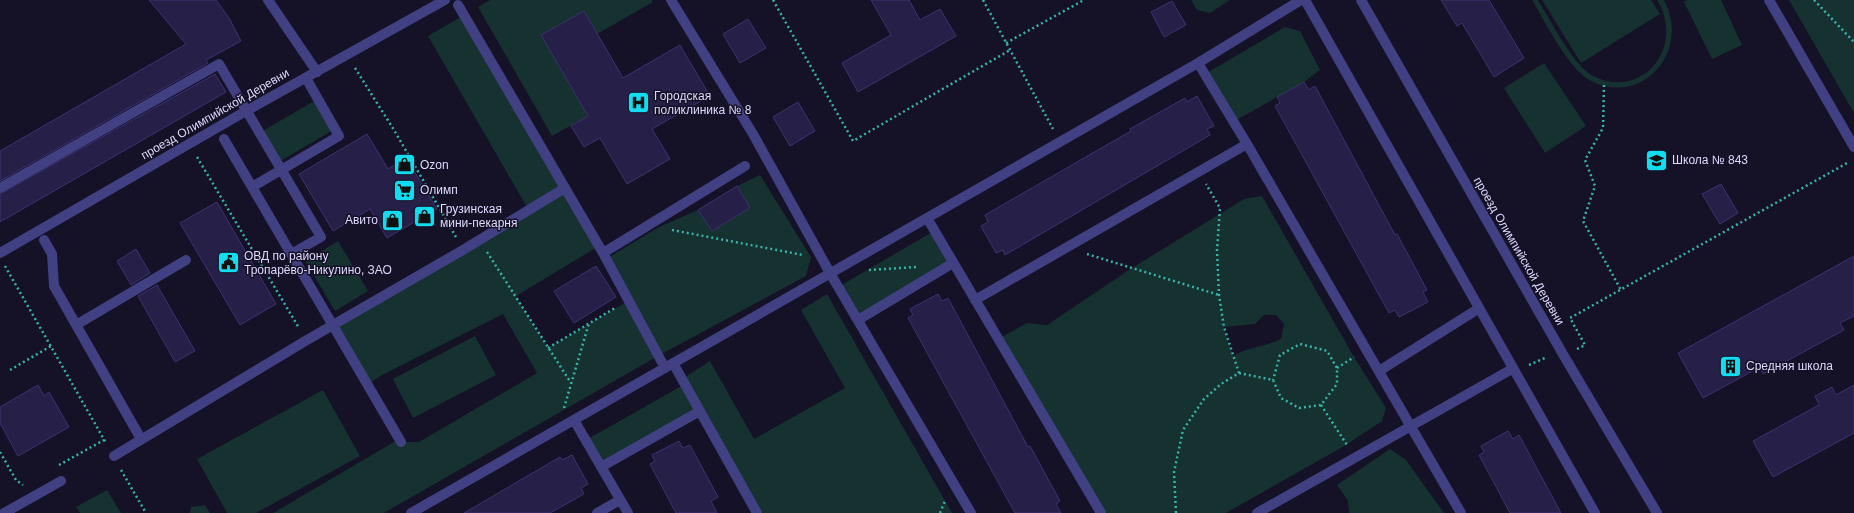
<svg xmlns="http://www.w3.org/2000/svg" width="1854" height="513" viewBox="0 0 1854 513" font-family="Helvetica,sans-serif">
<rect width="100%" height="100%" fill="#151127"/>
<path fill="#153130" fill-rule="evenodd" d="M490,0H652L653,2L597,34L584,11L541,35L588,116L552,136L478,7Z
M1191,0H1230L1210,13L1197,10Z
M1532,0H1538C1551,21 1573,65 1593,76C1642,101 1686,47 1657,0H1664C1691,51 1643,107 1591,81C1568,69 1546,23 1532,0Z
M1542,0H1651L1660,14L1581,63Z
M1687,0H1721L1742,45L1712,59L1684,2Z
M1789,0H1854V113Z
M464,15L599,246L516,296L548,348L628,301L606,259L659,227L698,210L712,231L750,208L737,186L760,175L811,257L806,276L658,356L384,513H273L394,442H419L537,373L503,314L382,375L367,385L333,325L528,209L428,36Z
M1285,27L1300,31L1320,70L1304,82L1233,122L1205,74Z
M1544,63L1586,126L1545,153L1504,88Z
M318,99L335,129L277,163L259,133Z
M1262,196L1354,357L1386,408L1382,421L1346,445L1226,513H1101L998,339L1027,323L1047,325L1132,268L1244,199ZM1264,315H1276L1284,324L1281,339C1265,347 1249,346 1233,356L1224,327L1255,324Z
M934,231L953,263L858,320L838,287Z
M338,241L368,291L335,311L305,261Z
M827,294L952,513H757L700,411L601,467L586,440L685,384L682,379L710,361L754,439L845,388L801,310Z
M475,336L496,375L413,418L393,379Z
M323,390L360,456L256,513H227L197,459Z
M1390,449L1406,460L1444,513H1349L1348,501L1337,485Z
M107,490L121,513H80L76,507Z
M205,505L210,513H190L191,507Z"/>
<path fill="#261f47" stroke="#3e3271" d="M149,0H216L229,18L241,41L206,60L208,63L0,181V151L186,44Z
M871,0H909L920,20L940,9L956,36L858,92L842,63L891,35Z
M1441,0H1489L1524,58L1494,77L1462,23L1457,26Z
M1172,1L1186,25L1164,37L1151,12Z
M584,11L623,78L680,45L710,96L652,129L670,159L627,184L600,138L584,147L571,126L588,116L541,35Z
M748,19L766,48L740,63L723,34Z
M215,74L226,92L0,222V194Z
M1304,82L1309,90L1315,86L1395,235L1397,234L1427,290L1423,292L1428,302L1399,317L1395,310L1389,313L1275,106L1280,103L1277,97Z
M1197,96L1214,126L1207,129L1210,135L1005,255L1003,250L996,253L981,226L988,222L985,215L1131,131L1130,129L1185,98L1187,102Z
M798,102L815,131L790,146L773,117Z
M367,134L388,169L406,158L437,209L387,238L370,209L333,231L299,174Z
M1721,184L1738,213L1720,224L1702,194Z
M737,186L750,208L712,231L698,210Z
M217,202L276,304L240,325L180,223Z
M136,249L150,273L131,285L117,261Z
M1854,256V316L1840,323L1844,330L1763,374L1760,367L1703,398L1678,353Z
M596,266L616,297L574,323L554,291Z
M157,285L195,351L175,362L138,296Z
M938,294L942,301L948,298L1028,447L1030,446L1060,501L1056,504L1061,513H1015L908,318L913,315L910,309Z
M38,385L44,396L49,392L69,427L18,456L0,423V407Z
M1854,385V433L1773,477L1753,441L1819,405L1815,396L1832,387L1836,395Z
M1508,431L1513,439L1519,435L1561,513H1510L1479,455L1484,452L1481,446Z
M679,441L683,448L690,445L718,497L711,501L717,513H676L650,464L655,461L652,455Z
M572,455L588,484L581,488L584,494L550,513H464L560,457L562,460Z"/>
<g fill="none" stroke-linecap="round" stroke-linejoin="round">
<path stroke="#38b3aa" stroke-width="2.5" stroke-dasharray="2 3" stroke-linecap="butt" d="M773,0L853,141L1010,50
M983,0L1053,129
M1814,0L1854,42
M1006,43L1084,0
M355,68L394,130L456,237
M1604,85L1603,128L1585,160L1595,186L1583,221L1621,290
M197,157L299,328
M672,230L803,255
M487,252L571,383
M1087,254L1219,295
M5,266L106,443
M869,270L916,267
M548,348L615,308
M1577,349L1585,345L1570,318L1849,162
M1529,365L1545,358
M1337,368L1354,357
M10,370L51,346
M1239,373L1273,380L1281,398L1299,408L1321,405L1337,384V368L1327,351L1300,344L1280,355L1273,380
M1321,405L1347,445
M564,408L589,323
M0,452L16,480L23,485
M59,465L104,440
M121,470L146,513
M940,513L945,501
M1176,513L1174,472L1183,430L1204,399L1221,384L1239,373L1224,327L1219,295L1217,250L1220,208L1206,184"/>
<path stroke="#414083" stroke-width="10" d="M268,0L317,72
M671,0L753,134L830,273L971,513
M1305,0L1595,513
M1361,0L1564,356L1657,513
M1769,0L1854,147
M458,5L603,253L665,368
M1198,63L1247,144L1461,513
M224,139L401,442
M252,187L339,136L306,78
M0,188L219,64L321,237L291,254
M927,218L1101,513
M44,240L52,254L54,286L141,439
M0,253L246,111L445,0
M603,253L745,166
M975,300L1247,144
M858,320L953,263
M76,325L186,260
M673,363L757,513
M1379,371L1478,309
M574,420L628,513
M114,456L307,340L463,250L565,188
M601,467L700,411
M4,513L61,481
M411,513L1198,63L1301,0
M597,513L620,500
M1257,513L1512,369"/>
</g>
<defs>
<symbol id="hospital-square" viewBox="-11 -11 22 22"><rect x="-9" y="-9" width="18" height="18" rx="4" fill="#12ddf0" stroke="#151127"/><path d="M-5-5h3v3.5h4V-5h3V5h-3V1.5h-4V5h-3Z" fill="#111"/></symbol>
<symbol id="school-square" viewBox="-11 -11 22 22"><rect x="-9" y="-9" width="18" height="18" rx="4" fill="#12ddf0" stroke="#151127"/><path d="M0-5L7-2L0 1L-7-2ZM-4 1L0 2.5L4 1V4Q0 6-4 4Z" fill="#111"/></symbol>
<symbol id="shop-square" viewBox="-11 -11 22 22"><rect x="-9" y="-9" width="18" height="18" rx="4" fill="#12ddf0" stroke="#151127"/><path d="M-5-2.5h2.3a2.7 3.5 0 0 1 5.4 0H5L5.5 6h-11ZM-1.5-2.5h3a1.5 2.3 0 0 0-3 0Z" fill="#111"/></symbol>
<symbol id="supermarket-square" viewBox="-11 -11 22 22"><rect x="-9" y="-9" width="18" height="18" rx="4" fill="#12ddf0" stroke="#151127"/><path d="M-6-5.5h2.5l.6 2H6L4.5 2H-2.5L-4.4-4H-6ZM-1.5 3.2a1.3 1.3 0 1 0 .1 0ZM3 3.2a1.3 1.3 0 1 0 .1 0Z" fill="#111"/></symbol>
<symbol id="civic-square" viewBox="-11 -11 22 22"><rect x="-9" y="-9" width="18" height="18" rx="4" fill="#12ddf0" stroke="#151127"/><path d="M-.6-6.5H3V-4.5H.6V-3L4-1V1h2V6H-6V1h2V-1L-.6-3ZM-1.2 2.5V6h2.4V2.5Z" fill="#111"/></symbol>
<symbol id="building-square" viewBox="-11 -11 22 22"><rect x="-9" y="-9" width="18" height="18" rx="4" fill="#12ddf0" stroke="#151127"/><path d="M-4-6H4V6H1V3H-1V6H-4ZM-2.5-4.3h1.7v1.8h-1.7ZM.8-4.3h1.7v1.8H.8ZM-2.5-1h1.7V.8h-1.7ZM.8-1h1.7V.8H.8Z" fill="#111"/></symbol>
</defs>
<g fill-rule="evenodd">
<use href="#hospital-square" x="626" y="90" width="25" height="25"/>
<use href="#school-square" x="1644" y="148" width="25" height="25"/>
<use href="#shop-square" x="392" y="152" width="25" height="25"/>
<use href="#supermarket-square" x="392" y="178" width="25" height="25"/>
<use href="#shop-square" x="412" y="204" width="25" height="25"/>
<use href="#shop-square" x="380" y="208" width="25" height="25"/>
<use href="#civic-square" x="216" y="250" width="25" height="25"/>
<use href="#building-square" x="1718" y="354" width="25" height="25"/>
</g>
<g text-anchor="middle" stroke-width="3" stroke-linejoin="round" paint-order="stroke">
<g font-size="12" fill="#dedafd" stroke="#151127" text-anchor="start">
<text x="654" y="100">Городская<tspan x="654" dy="14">поликлиника № 8</tspan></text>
<text x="1672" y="164">Школа № 843</text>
<text x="420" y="169">Ozon</text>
<text x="420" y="194">Олимп</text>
<text x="440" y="213">Грузинская<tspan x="440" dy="14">мини-пекарня</tspan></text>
<text x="378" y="224" text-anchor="end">Авито</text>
<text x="244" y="260">ОВД по району<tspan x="244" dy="14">Тропарёво-Никулино, ЗАО</tspan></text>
<text x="1746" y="370">Средняя школа</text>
</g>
<g font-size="12" fill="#dedafd" stroke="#151127">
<text transform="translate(215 114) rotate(-30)" y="4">проезд Олимпийской Деревни</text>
<text transform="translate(1519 251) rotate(60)" y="4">проезд Олимпийской Деревни</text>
</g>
</g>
</svg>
